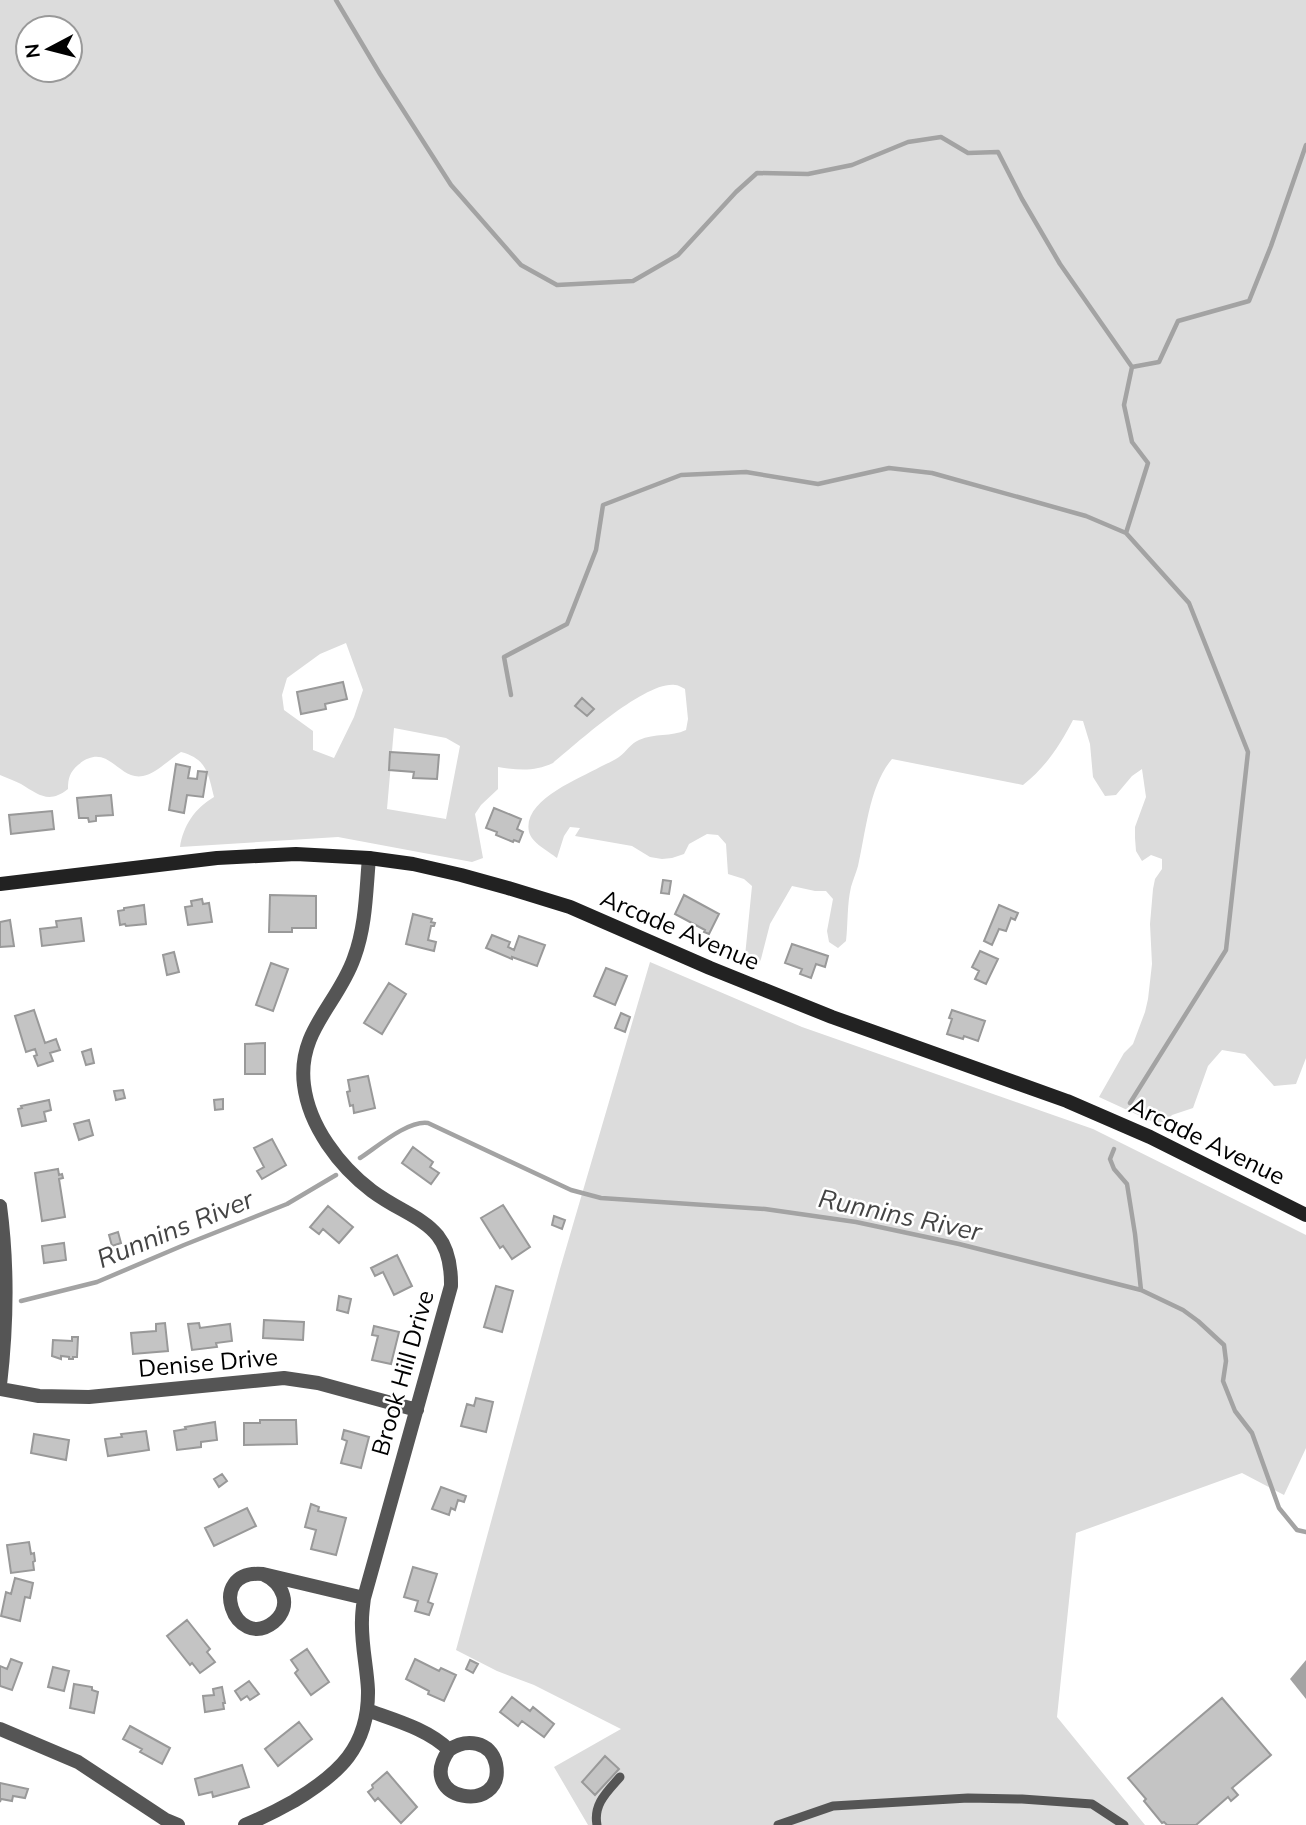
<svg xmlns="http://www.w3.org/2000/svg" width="1306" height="1825" viewBox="0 0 1306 1825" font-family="Mulish,sans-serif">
<rect width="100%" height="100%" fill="#fff"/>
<path fill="#dcdcdc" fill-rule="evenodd" d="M0,0H1306V1058L1296,1084L1274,1086L1245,1054L1222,1050L1208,1066L1193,1108L1172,1115L1162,1126L1099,1097L1124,1053L1133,1044L1145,1012L1148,999L1152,964L1150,924L1153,889L1155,879L1162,869V859L1151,855L1142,861L1136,851L1135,838V827L1146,797L1142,769L1132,776L1116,795L1105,796L1093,777L1090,744L1083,721L1073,720C1060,745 1046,767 1023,785L892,759C869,786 866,832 858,866C856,873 853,880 851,887C847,904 848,923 846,941L838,948L829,942L827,931L833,899L826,891H815L792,886L770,924L761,959L756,970L744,966L752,886L744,879L728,874L726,844L718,835L707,834L689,844L684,854L672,858L662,859L650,857L632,846L575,836L580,828L570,827L564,836L557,858C548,851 532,843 529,832C522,800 579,779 600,767C606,764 613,761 619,757C626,752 631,743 639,740C655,733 671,737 686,730L688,719L685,689C681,687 678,685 675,685C645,681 576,744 553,763C534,772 518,770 498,767V789L481,805L475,814L483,858L472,862L338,837L180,847C183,826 195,808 214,797C208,773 207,759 181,752C170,759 155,774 143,776C118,781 108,740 78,765C70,772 68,778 68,789C49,804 39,795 21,784C15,781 7,778 0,775ZM28,28H70V70H28ZM346,643L363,690L354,717L334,758L313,750V731L284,710L282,695L287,678L320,654ZM394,728L446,738L460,746L446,819L387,809Z
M650,962L802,1027L1093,1129L1306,1235V1448L1284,1495L1242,1473L1076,1533L1057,1717L1145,1825H588L554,1767L621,1729L534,1685L497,1671L456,1650L560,1269Z"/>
<path fill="#a3a3a3" d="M1306,1660V1699L1290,1679Z"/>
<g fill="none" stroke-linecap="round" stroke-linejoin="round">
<path stroke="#a3a3a3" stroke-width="4.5" d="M336,0L380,74L451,185L521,265L557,285L633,281L678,255L736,192L757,173L808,174L852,165L908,142L941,137L968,153L998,152L1022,199L1060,264L1132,367L1124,405L1132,442L1148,463L1126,533
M1132,367L1159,362L1178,321L1249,301L1271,246L1306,145
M511,695L504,657L567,624L596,550L603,505L681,475L746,472L818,484L889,468L932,473L1086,516L1126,533L1189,603L1248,752L1226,950L1130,1103
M1114,1149L1110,1159L1114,1169L1127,1184L1135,1234L1141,1290
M360,1158C377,1147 408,1120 428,1123L571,1190L601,1198L765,1209L856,1222L959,1244L1141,1290L1183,1310L1198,1321L1224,1345L1226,1361L1223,1381L1235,1411L1252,1433L1279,1508L1297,1530L1306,1532
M21,1301L97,1282L184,1245L287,1204L336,1175"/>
</g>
<path fill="#c4c4c4" stroke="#999" stroke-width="2" d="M343,682L347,699L325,704L326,709L301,714L297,692Z
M582,698L594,709L587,716L575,706Z
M390,752L439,755L437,779L413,778L414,772L389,770Z
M176,764L190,767L188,778L197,779L198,771L207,772L203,797L187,795L184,813L169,810Z
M111,795L113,815L96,816V821L89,822L88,818H79L77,798Z
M494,808L521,819L517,829L523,832L519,842L514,840L513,842L496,835L497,832L486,828Z
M52,811L54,829L11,834L9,815Z
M663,880L671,881L669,894L661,893Z
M270,895L316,896V928H292V932H269Z
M684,895L719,914L709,934L704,932L705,930L675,914Z
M202,899L203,904L209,903L212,922L188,925L185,907L192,906L191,901Z
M144,905L146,924L126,926L125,924L120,925L118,911L124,910V908Z
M999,905L1018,913L1015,920L1011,918L1006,931L999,929L992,945L984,941Z
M413,914L432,919L431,922L435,923L434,926H431L428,940L436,942L434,951L406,944Z
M81,918L84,941L42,946L40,929L57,927L56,921Z
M10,920L14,946L0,947V922Z
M492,935L510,942L508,947L514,950L519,936L545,945L537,966L512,957V959L486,948Z
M792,944L828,956L825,967L816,964L811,978L800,974L802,969L785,963Z
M980,951L998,959L986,984L975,979L979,971L972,967Z
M174,952L179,972L167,975L163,955Z
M271,963L288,969L273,1011L256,1005Z
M606,968L627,976L615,1005L594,996Z
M389,983L406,994L382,1034L364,1023Z
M34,1010L45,1043L56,1039L60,1050L50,1053L53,1061L38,1066L34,1056L37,1055L35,1049L26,1052L15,1016Z
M952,1010L985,1021L978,1041L964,1036L963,1039L947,1034L952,1019L949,1018Z
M621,1013L630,1017L625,1032L615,1028Z
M265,1043V1074H245V1044Z
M91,1049L94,1063L86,1065L82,1052Z
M368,1076L375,1108L354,1113L353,1105L350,1106L347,1092L350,1091L348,1080Z
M123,1090L125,1098L116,1100L114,1091Z
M223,1099V1109L215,1110L214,1100Z
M49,1100L51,1110L44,1112L46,1121L22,1126L18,1109L22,1108L21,1106Z
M89,1120L93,1135L79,1140L74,1124Z
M272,1139L286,1165L262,1179L257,1171L264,1167L254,1148Z
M413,1147L433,1162L430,1167L439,1173L431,1184L402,1163Z
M58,1169L59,1175L62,1174L63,1178L59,1179L65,1217L42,1221L35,1173Z
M503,1205L530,1247L512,1259L503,1246L500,1248L481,1218Z
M328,1206L353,1227L339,1243L323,1229L319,1234L310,1227Z
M554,1216L565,1220L562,1229L552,1225Z
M118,1232L121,1243L112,1246L109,1235Z
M64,1243L66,1260L44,1263L42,1246Z
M397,1255L412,1286L394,1295L383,1272L375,1276L371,1268Z
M496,1286L513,1291L502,1332L484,1327Z
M339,1296L351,1299L348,1313L337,1310Z
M264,1320L304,1322L303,1340L263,1338Z
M165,1323L168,1351L133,1354L131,1333L156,1331V1324Z
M199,1323L200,1328L230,1324L232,1341L216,1343L217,1347L192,1350L188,1324Z
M374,1326L399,1332L391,1364L372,1360L378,1336L372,1335Z
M72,1337H78L77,1357H73V1359H69V1357L61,1356V1359L52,1356L53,1340L72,1341Z
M476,1398L493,1402L486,1432L461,1426L467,1404L474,1406Z
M260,1420H296L297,1444L244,1445V1423H260Z
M215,1422L217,1440L201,1442V1447L177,1450L174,1431L186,1429L185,1427Z
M344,1430L369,1437L361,1468L341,1463L347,1441L342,1439Z
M146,1431L149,1450L108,1456L105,1439L122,1437L121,1434Z
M34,1434L69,1440L66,1460L31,1453Z
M222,1474L227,1481L219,1487L214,1479Z
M441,1487L466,1496L464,1502L458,1500L455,1510L451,1508L449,1515L432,1509Z
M311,1504L319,1507L318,1511L346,1518L336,1555L311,1549L316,1530L305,1527Z
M247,1508L256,1526L214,1546L205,1528Z
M29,1542L31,1554L34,1553L35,1561L33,1562L34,1570L11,1573L7,1545Z
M413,1567L437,1574L428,1602L433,1604L429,1615L415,1611L418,1601L404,1597Z
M15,1578L33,1583L30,1598L25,1597L20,1621L1,1616L6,1592L11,1594Z
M187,1620L210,1649L207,1652L215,1662L200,1673L192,1663L190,1665L167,1636Z
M307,1649L329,1682L311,1695L295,1673L298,1670L291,1660Z
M11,1659L22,1663L12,1690L0,1686V1666L7,1669Z
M415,1659L439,1671L441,1668L456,1675L444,1701L428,1694L429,1691L406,1679Z
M470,1660L478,1664L473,1673L466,1669Z
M53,1667L69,1671L64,1691L48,1687Z
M249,1681L259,1694L250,1700L247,1696L241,1700L235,1691Z
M74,1684L92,1687V1690L98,1692L94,1713L70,1708Z
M222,1687L225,1703H223L224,1709L205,1712L203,1696L214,1695L213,1689Z
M512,1697L530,1711L533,1707L554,1724L544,1737L522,1721L518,1726L500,1712Z
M1222,1698L1271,1755L1232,1788L1238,1795L1231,1801L1228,1797L1196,1825H1167L1164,1822L1162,1823L1144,1801L1146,1799L1128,1778Z
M299,1722L312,1739L278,1766L265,1749Z
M130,1726L170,1748L162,1764L140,1752L142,1749L123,1739Z
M605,1756L619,1769L595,1795L582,1782Z
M242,1765L249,1787L213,1797L212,1792L199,1795L195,1779Z
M387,1772L417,1807L401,1823L378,1798L375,1801L368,1792L373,1788L372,1785Z
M0,1783L28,1789L25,1798L13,1796L12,1801L1,1799L0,1802Z"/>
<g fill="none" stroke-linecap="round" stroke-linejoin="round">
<path stroke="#555" stroke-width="9" d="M597,1825C593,1804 607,1792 620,1777
M778,1825L833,1806L968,1798L1022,1799L1092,1804L1124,1825"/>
<path stroke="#555" stroke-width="14" d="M0,1206C8,1266 7,1325 0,1385
M0,1389L39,1396L89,1397L284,1378L318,1383L417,1410
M263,1574C283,1583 293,1606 274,1622C235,1653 204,1569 263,1574L364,1598
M367,1710C394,1720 428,1729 449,1750C413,1801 506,1816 496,1764C491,1741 466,1738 449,1750
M0,1729L78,1762L166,1820L178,1825
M245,1825C262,1818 278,1810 294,1801C339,1774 369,1747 368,1690C367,1667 361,1644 362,1620C362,1613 363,1606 364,1598L451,1286C452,1221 414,1222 372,1191C339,1166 309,1126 304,1085C297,1031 338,1004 354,958C366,926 366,891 369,858"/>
<path stroke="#222" stroke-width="14" d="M0,884L217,858L296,854L369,858L413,864L461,875L508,888L570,907L710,968L832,1017L1067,1101L1150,1137L1306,1215"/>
</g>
<g text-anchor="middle" stroke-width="5" stroke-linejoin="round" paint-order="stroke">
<g font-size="24" fill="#000" stroke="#fff">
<text transform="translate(680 930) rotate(23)" y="8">Arcade Avenue</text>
<text transform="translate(1207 1141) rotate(26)" y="8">Arcade Avenue</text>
<text transform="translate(208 1363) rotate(-5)" y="8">Denise Drive</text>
<text transform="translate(403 1373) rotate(-74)" y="8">Brook Hill Drive</text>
</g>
<g font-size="26" font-style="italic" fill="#444" stroke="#fff">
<text transform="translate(900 1215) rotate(12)" y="9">Runnins River</text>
<text transform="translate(175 1229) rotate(-22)" y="9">Runnins River</text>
</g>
</g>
<g transform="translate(49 49) rotate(263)"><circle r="33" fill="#ffffff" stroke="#999999" stroke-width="2"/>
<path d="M0-5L12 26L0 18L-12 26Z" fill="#000000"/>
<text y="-10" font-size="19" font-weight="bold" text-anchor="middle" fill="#000000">N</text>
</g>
</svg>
